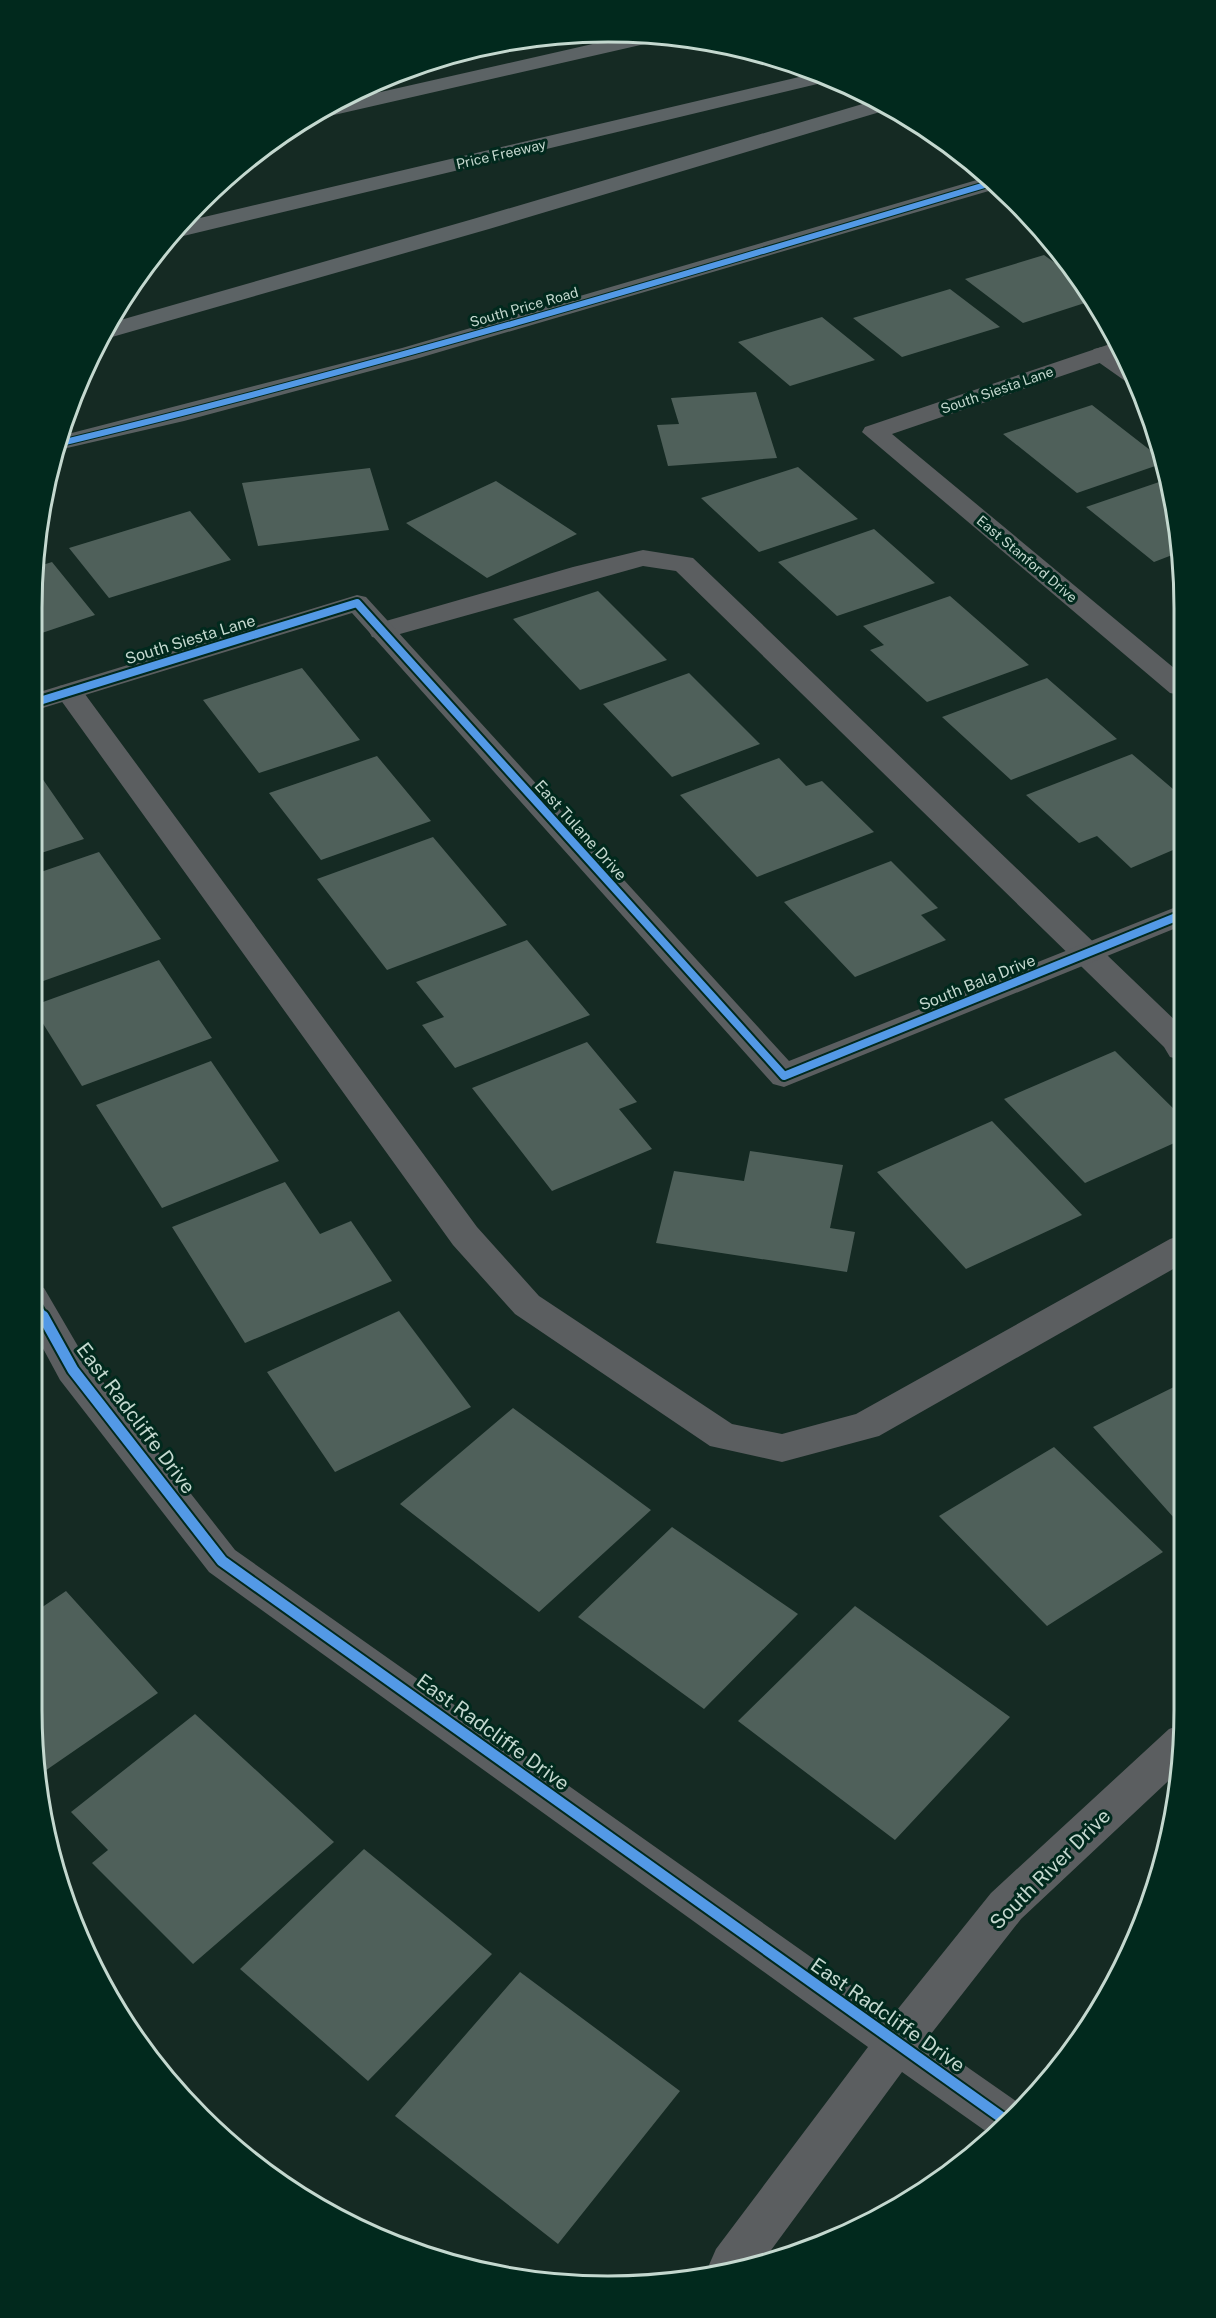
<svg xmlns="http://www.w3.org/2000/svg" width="1216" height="2318" viewBox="0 0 1216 2318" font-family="'Public Sans',sans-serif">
<rect width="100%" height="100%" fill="#152a23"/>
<path fill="#4f605a" d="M1044,255L1084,284L1094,300L1023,323L965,279Z
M950,289L1000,327L902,357L853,318Z
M822,317L875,360L790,386L738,342Z
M756,392L777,458L668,466L657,425L679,424L671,398Z
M1092,405L1159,457L1161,464L1077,493L1003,434Z
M798,467L858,519L759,552L701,498Z
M370,468L389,530L258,546L242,483Z
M1165,480L1180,532V552L1154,562L1086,507Z
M496,481L577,534L487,578L406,523Z
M190,511L231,560L109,598L69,548Z
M874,529L935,583L837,616L778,562Z
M52,562L95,615L33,636V568Z
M598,591L667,660L580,690L513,619Z
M950,596L1029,665L927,702L870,650L884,645L863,626Z
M302,668L360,740L259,773L203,700Z
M689,673L760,744L672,777L603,704Z
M1047,678L1117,739L1011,780L942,717Z
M1132,754L1180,795V819L1178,820L1180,822V847L1131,868L1097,836L1079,843L1026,795Z
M377,756L431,821L321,860L269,793Z
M779,758L806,786L822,781L874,832L757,877L680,795Z
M33,765L84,839L32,856Z
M433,837L507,925L387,970L317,879Z
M99,852L161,939L32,985V875Z
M891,861L938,908L921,915L946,940L855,977L784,902Z
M527,940L590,1015L455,1068L422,1025L444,1017L416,982Z
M159,960L212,1038L82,1086L32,1006Z
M587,1042L637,1102L619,1109L652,1149L552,1191L472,1088Z
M1115,1051L1181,1116V1140L1085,1183L1004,1099Z
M211,1061L279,1161L162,1208L96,1105Z
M992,1121L1082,1215L966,1269L877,1172Z
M750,1151L843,1165L830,1228L855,1232L847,1272L656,1243L674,1171L744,1181Z
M285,1182L320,1234L351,1221L392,1281L245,1343L172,1227Z
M399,1311L471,1407L335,1472L267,1372Z
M1182,1383L1183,1528L1093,1427Z
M513,1408L651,1510L539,1612L400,1504Z
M1054,1447L1163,1552L1047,1626L939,1516Z
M672,1527L798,1614L704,1709L578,1617Z
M66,1591L158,1693L42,1773L32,1710V1614Z
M855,1606L1010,1717L895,1840L738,1721Z
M195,1714L334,1842L193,1964L92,1863L108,1850L71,1812Z
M364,1849L492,1954L368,2081L240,1969Z
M520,1972L680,2091L558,2244L395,2116Z"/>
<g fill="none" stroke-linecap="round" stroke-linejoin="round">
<path fill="#5b5e60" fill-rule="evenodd" d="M1102,347C1123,352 1130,367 1139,384L1128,383L1094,359L1090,354L1094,349Z
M643,550L693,558L1181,1026V1060L1170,1057L1164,1047L676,571L643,566L382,639L372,637L369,631L372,625L573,567Z
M69,684L79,686L477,1227L539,1296L732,1424L782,1434L856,1414L1170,1239L1182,1235V1264L879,1436L782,1462L710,1446L515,1314L453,1245L55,692L59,686Z"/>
<path fill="#5b5e60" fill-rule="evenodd" d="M1116,342L1123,355L892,434L1180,673V695L1170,693L862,432L865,427Z
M357,595L366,597L789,1061L1181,905V926L784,1087L773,1084L352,613L33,711V694Z
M32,1284L44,1288L86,1360L235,1550L893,2015L991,1893L1169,1729L1183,1724V1747L1180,1770L1021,1919L927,2039L1023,2106L994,2137L902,2072L766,2257L711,2270L709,2265L716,2249L868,2047L209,1572L60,1380L32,1328Z"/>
<path fill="#5a6062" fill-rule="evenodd" d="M987,177H990L999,188L419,358L184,421L54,451L60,436L402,348Z"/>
<path fill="#5c6365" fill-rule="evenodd" d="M641,33L667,36L658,41L312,120L306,119L332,103Z
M816,73L834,80L175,238L170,236L183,222Z
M876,100L890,109L489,229L112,337L100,338L110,323L473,219Z"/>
<defs>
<path id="cycleway-far2" d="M57,444C373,368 684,275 995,182"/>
<path id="cycleway-far1" d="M33,703L357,603L784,1076L1181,915
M32,1297L44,1318"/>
<path id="cycleway" d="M43,1316L73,1370L222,1561L1008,2122"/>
</defs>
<use href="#cycleway-far2" stroke="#01291d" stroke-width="8"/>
<use href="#cycleway-far1" stroke="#01291d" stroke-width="12"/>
<use href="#cycleway" stroke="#01291d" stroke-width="15"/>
<use href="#cycleway-far2" stroke="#5399e6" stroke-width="6"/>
<use href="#cycleway-far1" stroke="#5399e6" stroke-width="8"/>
<use href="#cycleway" stroke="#5399e6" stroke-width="11"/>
</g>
<g text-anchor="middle" stroke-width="6" stroke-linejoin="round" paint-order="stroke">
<g font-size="14" fill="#c4d8cf" stroke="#01291d">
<text transform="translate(501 154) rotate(-13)" y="5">Price Freeway</text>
<text transform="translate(524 307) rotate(-16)" y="5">South Price Road</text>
<text transform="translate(997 390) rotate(-19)" y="5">South Siesta Lane</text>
<text transform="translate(1027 559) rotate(40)" y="5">East Stanford Drive</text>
</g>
<g font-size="16" fill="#c4d8cf" stroke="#01291d">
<text transform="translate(190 639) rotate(-17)" y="6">South Siesta Lane</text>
<text transform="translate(581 830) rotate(48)" y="6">East Tulane Drive</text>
<text transform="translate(977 982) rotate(-22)" y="6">South Bala Drive</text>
</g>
<g font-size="20" fill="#c4d8cf" stroke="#01291d">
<text transform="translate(136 1418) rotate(53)" y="7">East Radcliffe Drive</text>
<text transform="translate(493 1732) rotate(36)" y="7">East Radcliffe Drive</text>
<text transform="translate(1050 1869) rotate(-45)" y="7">South River Drive</text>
<text transform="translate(888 2015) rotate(35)" y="7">East Radcliffe Drive</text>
</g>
</g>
<path d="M0 0H1216V2318H0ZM608 42H608A566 566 0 0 1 1174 608V1710A566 566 0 0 1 608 2276H608A566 566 0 0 1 42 1710V608A566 566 0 0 1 608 42Z" fill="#01291d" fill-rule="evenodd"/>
<path fill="none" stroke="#c4d8cf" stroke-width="3" d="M608 42H608A566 566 0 0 1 1174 608V1710A566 566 0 0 1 608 2276H608A566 566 0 0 1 42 1710V608A566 566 0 0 1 608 42Z"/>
</svg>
